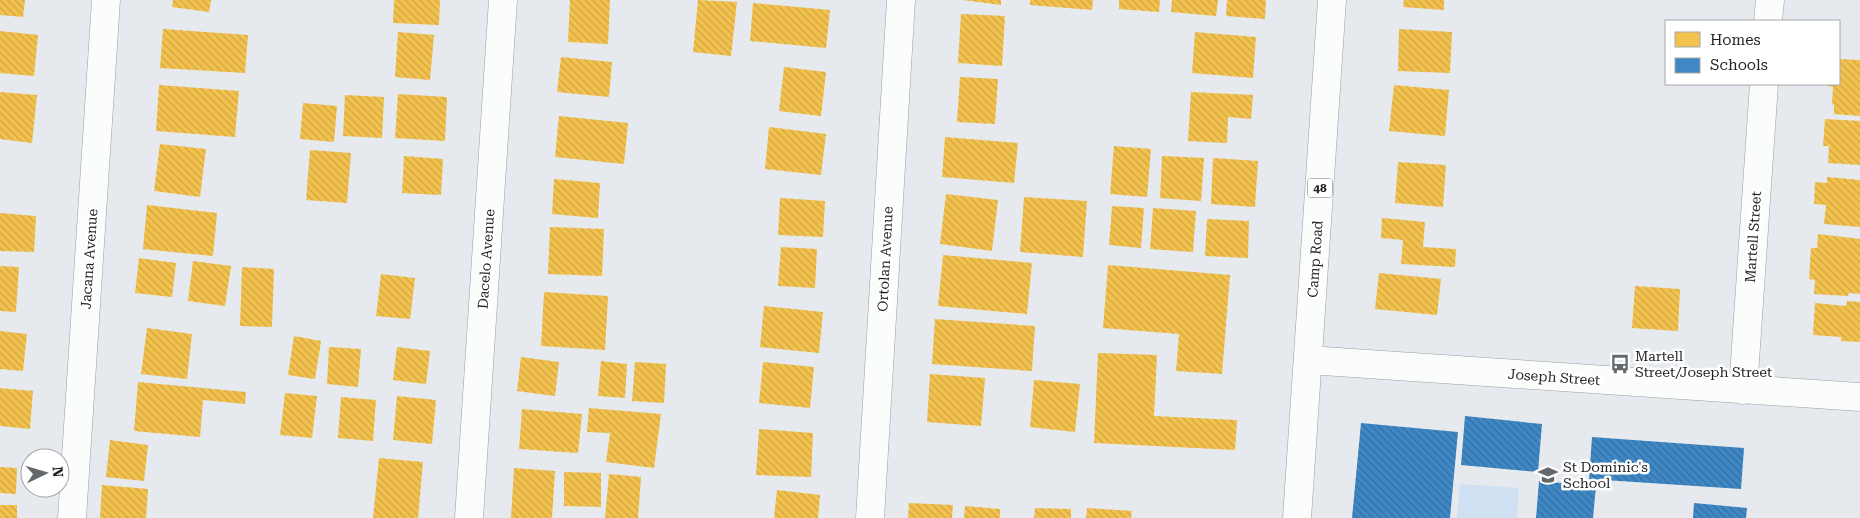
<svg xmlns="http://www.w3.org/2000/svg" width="1860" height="518" viewBox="0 0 1860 518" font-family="'Roboto Serif',serif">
<defs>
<pattern id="homes-back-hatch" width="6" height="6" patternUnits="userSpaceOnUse" patternTransform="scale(1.25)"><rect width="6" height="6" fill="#f2c14e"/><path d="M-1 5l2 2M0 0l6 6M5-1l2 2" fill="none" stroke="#cfa644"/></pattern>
<pattern id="schools-back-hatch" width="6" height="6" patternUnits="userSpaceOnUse" patternTransform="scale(1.25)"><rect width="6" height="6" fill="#3f88c5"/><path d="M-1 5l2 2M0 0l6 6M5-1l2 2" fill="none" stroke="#346fa0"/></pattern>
</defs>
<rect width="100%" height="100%" fill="#e6eaee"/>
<path fill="#cfe0f3" d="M1460,484L1519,488L1517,518H1457Z"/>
<path fill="url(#homes-back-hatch)" d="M0,0H25L23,17L0,15Z
M173,0H211L209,12L172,7Z
M394,0H440L439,25L393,23Z
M570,0H610L608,44L568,42Z
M698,0L737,2L731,56L693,52Z
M963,0H1001V5Z
M1030,0H1093L1092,10L1030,5Z
M1119,0H1160L1159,12L1119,9Z
M1172,0H1218L1216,16L1171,12Z
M1227,0H1266L1265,19L1226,16Z
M1404,0H1444V10L1403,7Z
M753,3L830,10L826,48L750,41Z
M961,14L1005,16L1002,66L958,63Z
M163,29L248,35L245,73L160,68Z
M1399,29L1452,32L1450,73L1398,71Z
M0,31L38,35L34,76L0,73Z
M398,32L434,35L430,80L395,77Z
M1195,32L1256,37L1253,78L1192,73Z
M561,57L612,62L609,97L557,92Z
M1839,59L1860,60V116L1834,114V105L1832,104L1833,87L1827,86V84H1839Z
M784,67L826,72L821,116L779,111Z
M960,77L998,79L995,124L957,122Z
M159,85L239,91L235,137L156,131Z
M1394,85L1449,90L1445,136L1389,131Z
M0,92L37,95L32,143L0,139Z
M1191,92L1253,95L1251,119L1228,117L1227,143L1188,141Z
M398,94L447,97L445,141L395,138Z
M345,95L384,97L382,138L343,136Z
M303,103L337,106L334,142L300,139Z
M559,116L628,123L624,164L555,157Z
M1825,119L1860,121V165L1828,163L1829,146H1823Z
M769,127L826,134L821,175L765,169Z
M945,137L1018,143L1014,183L942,177Z
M160,144L206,149L200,197L154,191Z
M1114,146L1151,149L1147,197L1110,194Z
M310,150L351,153L347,203L306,200Z
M404,156L443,159L441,195L402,193Z
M1162,156L1204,158L1201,201L1160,198Z
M1213,158L1258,161L1255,207L1211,204Z
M1398,162L1446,165L1443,207L1395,203Z
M1827,177L1860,180V227L1824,224L1826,205L1814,204L1815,182L1827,183Z
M554,179L600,183L598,218L552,214Z
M946,194L998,200L992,251L940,244Z
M1024,197L1087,201L1083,257L1020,252Z
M780,198L825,201L823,237L778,235Z
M147,205L217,213L213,256L143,249Z
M1112,206L1144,208L1141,248L1109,245Z
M1153,208L1196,211L1193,252L1150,249Z
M0,213L36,216L34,252L0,251Z
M1382,218L1425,222L1423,247L1456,249L1455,267L1401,264L1403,240L1381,238Z
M1207,219L1249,221L1248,258L1205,256Z
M550,227L604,229L602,276L548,274Z
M1818,234L1860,239V294L1849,293L1848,296L1814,294L1815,280L1809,279L1811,248H1817Z
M781,247L817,249L815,288L778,286Z
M943,255L1032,263L1027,314L938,306Z
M139,258L176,263L172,297L135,293Z
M193,261L231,266L225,306L188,301Z
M1108,265L1230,275L1222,374L1176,371L1179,334L1103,328Z
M0,266L19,267L16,312L0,311Z
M242,267L274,269L272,327L240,326Z
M1379,273L1441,279L1437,315L1375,309Z
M381,274L415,278L410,319L376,316Z
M1635,286L1680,289L1678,331L1632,328Z
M544,292L608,296L605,350L541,346Z
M1847,301L1860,302V342L1841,341V337L1813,335L1815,303L1846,306Z
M764,306L823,312L819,353L760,347Z
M935,319L1035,326L1032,371L932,364Z
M147,328L192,334L187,379L141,374Z
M0,331L27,334L23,371L0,369Z
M294,336L321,341L315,379L288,375Z
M329,347L361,349L358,387L327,384Z
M397,347L430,351L426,384L393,380Z
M1098,353L1157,355L1154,416L1237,420L1235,450L1094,443Z
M521,357L559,362L555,396L517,391Z
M601,361L627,364L625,398L598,396Z
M635,362L666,364L664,403L632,401Z
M763,362L814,367L810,408L759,403Z
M930,374L985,378L981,426L927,422Z
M1034,380L1080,384L1075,432L1030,427Z
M138,382L246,392L245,404L203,400L200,437L134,431Z
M0,388L33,391L30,429L0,426Z
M285,393L317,396L312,438L280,435Z
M397,396L436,400L432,444L393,440Z
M341,397L376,400L373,441L338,438Z
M589,408L661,414L654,468L606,462L610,433L587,432Z
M522,409L582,414L578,453L519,449Z
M759,429L813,433L811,477L756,475Z
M110,440L148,445L144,481L106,477Z
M379,458L423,462L418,518H373Z
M0,467L17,468L16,494L0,493Z
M514,468L555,471L552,518H511Z
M564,472L601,473V507L564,506Z
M609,474L641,477L638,518H605Z
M102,485L148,489L146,518H100Z
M777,490L820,495L818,518H774Z
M909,503L953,505L952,518H908Z
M0,505H17V518H0Z
M965,506L1000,509V518H964Z
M1035,508L1071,509V518H1034Z
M1087,508L1132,511L1131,518H1086Z"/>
<path fill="url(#schools-back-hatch)" d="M1465,416L1542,424L1538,472L1461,465Z
M1361,423L1458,432L1450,518H1352Z
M1592,437L1744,448L1741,489L1589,479Z
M1539,481L1596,486L1593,518H1536Z
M1694,503L1747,508L1746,518H1693Z"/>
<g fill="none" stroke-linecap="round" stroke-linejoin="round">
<defs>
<path id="minor" d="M1768,21L1770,0
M1308,360L1860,397
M1743,390L1764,84
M72,518L106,0
M469,518L503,0
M870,518L901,0"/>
<path id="primary" d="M1297,518L1332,0"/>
</defs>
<use href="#minor" stroke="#9b9ea1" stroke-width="29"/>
<use href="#primary" stroke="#9b9ea1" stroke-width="29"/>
<use href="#minor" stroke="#fbfcfc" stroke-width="28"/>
<use href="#primary" stroke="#fbfcfc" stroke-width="28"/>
</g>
<defs>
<symbol id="bus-bare" viewBox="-9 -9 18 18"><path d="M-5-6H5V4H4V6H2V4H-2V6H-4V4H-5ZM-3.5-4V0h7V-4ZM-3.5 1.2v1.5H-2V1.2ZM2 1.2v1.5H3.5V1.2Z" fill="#65686b" stroke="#fff" stroke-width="2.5" paint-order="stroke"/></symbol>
<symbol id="school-bare" viewBox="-9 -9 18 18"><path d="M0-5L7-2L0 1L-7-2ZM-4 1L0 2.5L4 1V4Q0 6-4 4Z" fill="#65686b" stroke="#fff" stroke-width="2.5" paint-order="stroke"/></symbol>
</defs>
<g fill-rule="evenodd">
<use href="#bus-bare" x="1606" y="350" width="28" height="28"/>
<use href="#school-bare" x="1534" y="461" width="28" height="28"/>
</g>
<g text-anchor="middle" stroke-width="5" stroke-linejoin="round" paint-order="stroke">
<rect fill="#fff" stroke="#626466" stroke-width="1" x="1307.5" y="178.5" width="25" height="19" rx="4"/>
<g font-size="12" font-weight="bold" fill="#1f2225">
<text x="1320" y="192">48</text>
</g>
<g font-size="14" fill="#1f2225" stroke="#fff">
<text transform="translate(1753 237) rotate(-86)" y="5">Martell Street</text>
<text transform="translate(89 259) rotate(-86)" y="5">Jacana Avenue</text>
<text transform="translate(486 259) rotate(-86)" y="5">Dacelo Avenue</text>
<text transform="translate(885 259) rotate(-87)" y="5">Ortolan Avenue</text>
<text transform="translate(1315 259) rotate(-86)" y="5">Camp Road</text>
<text transform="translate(1554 377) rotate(4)" y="5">Joseph Street</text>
</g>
<g font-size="14" fill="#1f2225" stroke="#fff" text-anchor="start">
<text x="1635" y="361">Martell<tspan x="1635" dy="16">Street/Joseph Street</tspan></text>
<text x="1563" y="472">St Dominic's<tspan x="1563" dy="16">School</tspan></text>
</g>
</g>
<rect x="1665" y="20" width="175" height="65" fill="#ffffff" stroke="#a5a7a8"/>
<rect x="1675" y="32" width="25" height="15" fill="#f2c14e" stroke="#a5a7a8"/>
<text x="1710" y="45" font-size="15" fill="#1f2225">Homes</text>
<rect x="1675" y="58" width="25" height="15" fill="#3f88c5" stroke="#a5a7a8"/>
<text x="1710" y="70" font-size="15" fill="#1f2225">Schools</text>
<g transform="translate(45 473) rotate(85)"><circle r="24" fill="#ffffff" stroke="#a5a7a8"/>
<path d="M0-4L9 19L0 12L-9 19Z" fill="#65686b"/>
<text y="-8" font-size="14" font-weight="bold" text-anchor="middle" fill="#1f2225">N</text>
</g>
</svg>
